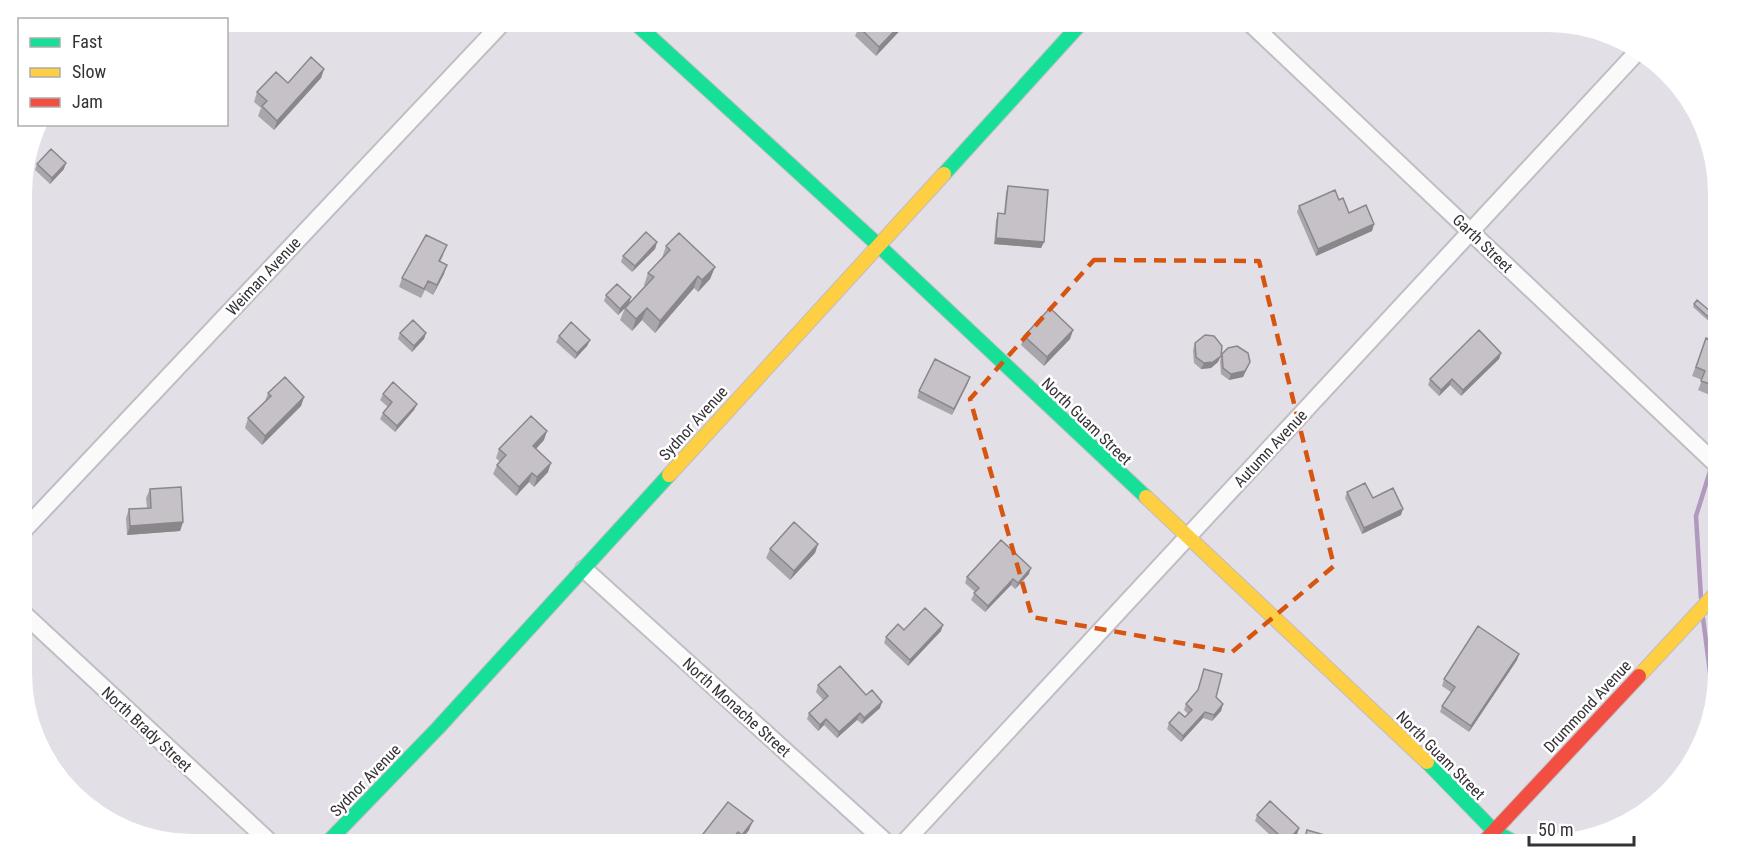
<svg xmlns="http://www.w3.org/2000/svg" width="1739" height="866" viewBox="0 0 1739 866" font-family="'Roboto Condensed',sans-serif">
<rect width="100%" height="100%" fill="#e3dfe6"/>
<g fill="none" stroke-linecap="round" stroke-linejoin="round">
<path stroke="#b199bd" stroke-width="4.5" d="M1701,598L1696,516L1712,465
M1703,618L1713,696"/>
<defs>
<path id="street" d="M1248,21L1717,465
M22,532L504,21
M584,569L889,845
M22,612L273,845
M902,845L1638,51"/>
<path id="fast" d="M633,21L878,245L1146,497
M944,174L1083,21
M1427,762L1494,831L1519,845
M325,845L438,728L669,475"/>
<path id="slow" d="M669,475L944,174
M1146,497L1427,762
M1639,676L1718,591"/>
<path id="jam" d="M1481,845L1639,676"/>
</defs>
<use href="#street" stroke="#c0bdc3" stroke-width="20"/>
<use href="#fast" stroke="#c0bdc3" stroke-width="16"/>
<use href="#slow" stroke="#c0bdc3" stroke-width="16"/>
<use href="#jam" stroke="#c0bdc3" stroke-width="16"/>
<use href="#street" stroke="#fbfafb" stroke-width="16"/>
<use href="#fast" stroke="#16e098" stroke-width="14"/>
<use href="#slow" stroke="#ffcf43" stroke-width="14"/>
<use href="#jam" stroke="#f24e42" stroke-width="14"/>
</g>
<path fill="#a9a6ab" d="M865,21H909L876,56L855,36L859,27Z
M988,21H1005L991,27Z
M324,69L321,78L274,130L258,116L261,108L254,102L257,92L288,83Z
M1682,89H1683L1690,105L1680,95Z
M37,164L64,169L50,184L35,170Z
M1008,186L1044,242L1041,248L994,244L996,220L998,213L1004,214L1006,192Z
M1339,200L1349,213L1374,224L1372,231L1316,256L1297,212L1299,206Z
M657,242L655,249L632,272L621,262L623,256Z
M666,246L715,267L710,279L698,292L694,288L655,333L642,320L632,331L620,320L625,308L618,315L604,301L606,295L629,303L645,286L644,285L648,273L662,258Z
M444,254L440,262L444,274L433,295L425,290L421,298L399,287L402,278Z
M1694,304L1717,323L1714,326L1693,307Z
M1073,330L1070,339L1044,366L1021,345L1024,336Z
M400,333H426L424,339L412,352L398,339Z
M559,336L590,340L587,346L575,359L556,342Z
M1706,338L1717,342V403L1710,400L1712,396L1698,390L1702,380L1692,376Z
M1195,343L1218,362L1211,368L1201,369L1194,363L1193,350Z
M1501,353L1499,359L1461,396L1450,385L1439,396L1428,385L1430,379Z
M1222,354L1250,362L1243,377L1229,380L1221,374L1220,361Z
M970,377L952,415L917,398L919,391Z
M268,393L304,397L301,406L262,445L245,428L248,418L265,401Z
M383,394L417,404L414,410L395,432L380,419L383,413L388,407L380,400Z
M544,440L536,449L548,472L534,487L529,482L516,496L493,474L497,465L500,462L496,458L499,449Z
M150,489L183,522L180,531L127,535L126,518L129,509L147,508L146,498Z
M1347,492L1373,498L1401,515L1362,534L1345,498Z
M818,544L815,553L790,580L766,558L770,549Z
M1029,574L1015,589L1011,585L985,612L971,600L975,592L965,583L967,577Z
M941,631L908,666L884,643L886,637Z
M1519,654L1517,660L1469,732L1440,712L1442,706L1451,692L1442,686L1444,679Z
M1204,669L1216,697L1223,704L1221,711L1212,721L1203,718L1181,742L1167,729L1169,723L1185,717L1188,714L1184,710L1186,704L1198,691Z
M818,685L866,695L880,708L862,724L857,720L837,738L824,725L818,731L807,719L809,713L823,700L816,692Z
M728,802L749,830L738,844L734,841L731,845H695Z
M1257,815L1297,835L1288,845H1281L1255,821Z"/>
<path fill="#8a878b" d="M904,21H909L876,56L879,47Z
M994,21H1005L991,27Z
M324,69L321,78L274,130L277,121Z
M66,163L64,169L50,184L52,178Z
M1374,224L1372,231L1316,256L1318,249Z
M996,238L1044,242L1041,248L994,244Z
M657,242L655,249L632,272L635,266Z
M447,265L444,274L433,295L437,285Z
M715,267L710,279L698,292L702,280Z
M698,276L694,288L655,333L660,321Z
M631,297L629,304L618,315L620,309Z
M647,308L642,320L632,331L636,319Z
M1073,330L1070,339L1044,366L1047,357Z
M426,333L424,339L412,352L414,346Z
M590,340L587,346L575,359L577,353Z
M1501,353L1499,359L1461,396L1463,390Z
M1221,356L1218,362L1211,368L1201,369L1204,363Z
M1250,362L1243,377L1229,380L1231,374Z
M970,377L968,383L952,415L954,409Z
M1452,379L1450,385L1439,396L1441,390Z
M304,397L301,406L262,445L265,436Z
M417,404L414,410L395,432L397,426Z
M547,431L544,440L530,455L533,446Z
M551,463L548,472L534,487L537,477Z
M532,473L529,482L516,496L519,487Z
M1403,509L1401,515L1362,534L1364,528Z
M183,522L180,531L127,535L130,526Z
M818,544L815,553L790,580L794,571Z
M1031,568L1029,574L1015,589L1018,583Z
M1013,579L1011,585L985,612L988,606Z
M943,625L941,631L908,666L910,660Z
M1519,654L1517,660L1469,732L1471,726Z
M882,702L880,708L862,724L864,718Z
M1223,704L1221,711L1212,721L1214,715Z
M1205,712L1203,718L1181,742L1183,736Z
M860,713L857,720L837,738L839,732Z
M826,719L824,725L818,731L820,725Z
M753,821L749,830L738,844L742,835Z
M1299,828L1297,835L1288,845H1286L1287,842Z
M738,832L734,841L731,845H727Z"/>
<path fill="#c5c1c7" stroke="#8a878b" stroke-width="1.5" d="M865,21H904L879,47L859,27Z
M311,57L324,69L277,121L262,106L267,101L257,92L276,72L288,83Z
M51,149L66,163L52,178L37,164Z
M1008,186L1048,190L1044,242L996,238L998,213L1005,214Z
M1335,190L1339,200L1343,198L1349,213L1366,205L1374,224L1318,249L1299,206Z
M646,232L657,242L635,266L623,256Z
M679,233L715,267L702,280L698,276L660,321L647,308L636,319L625,308L654,277L648,273L670,250L666,246Z
M426,235L447,245L439,261L447,265L437,285L428,281L424,289L402,278Z
M617,284L631,297L620,309L606,295Z
M1697,300L1717,317V322L1715,323L1694,304Z
M1050,308L1073,330L1047,357L1024,336Z
M413,320L426,333L414,346L400,333Z
M571,322L590,340L577,353L559,336Z
M1479,330L1501,353L1463,390L1452,379L1441,390L1430,379Z
M1205,335L1214,336L1222,346L1221,356L1213,362L1204,363L1196,357L1195,343Z
M1706,338L1717,342V392L1714,391L1716,386L1701,381L1705,371L1696,367Z
M1237,346L1248,353L1250,362L1245,371L1231,374L1223,368L1222,354L1228,348Z
M935,359L970,377L954,409L919,391Z
M285,377L304,397L265,436L248,418L271,396L268,393Z
M393,382L417,404L397,426L383,413L392,402L383,394Z
M531,416L547,431L533,446L551,463L537,477L532,473L519,487L497,465L506,455L499,449Z
M1365,483L1373,498L1393,488L1403,509L1364,528L1347,492Z
M181,487L183,522L130,526L129,509L151,508L150,489Z
M794,522L818,544L794,571L770,549Z
M1001,540L1031,568L1018,583L1013,579L988,606L974,593L979,588L967,577Z
M925,608L943,625L910,660L886,637L898,624L904,630Z
M1478,626L1519,654L1471,726L1442,706L1455,687L1444,679Z
M840,666L866,695L872,690L882,702L864,718L860,713L839,732L826,719L820,725L809,713L828,696L818,685Z
M1204,669L1222,674L1216,697L1223,704L1214,715L1205,712L1183,736L1169,723L1179,712L1185,717L1192,710L1186,704L1198,690Z
M1270,801L1299,828L1287,842L1257,815Z
M728,802L753,821L742,835L738,832L727,845H698L696,843Z
M1307,830L1349,842L1348,845H1303Z"/>
<path fill="none" stroke="#d65510" stroke-width="4.5" stroke-dasharray="12 8" stroke-linejoin="round" d="M1094,260L1259,261L1334,566L1232,652L1032,617L970,399Z"/>
<g text-anchor="middle" stroke-width="5" stroke-linejoin="round" paint-order="stroke">
<g font-size="16" fill="#353237" stroke="#fff">
<text transform="translate(1483 243) rotate(44)" y="6">Garth Street</text>
<text transform="translate(263 276) rotate(-47)" y="6">Weiman Avenue</text>
<text transform="translate(1087 421) rotate(44)" y="6">North Guam Street</text>
<text transform="translate(693 423) rotate(-48)" y="6">Sydnor Avenue</text>
<text transform="translate(1270 448) rotate(-47)" y="6">Autumn Avenue</text>
<text transform="translate(1587 706) rotate(-47)" y="6">Drummond Avenue</text>
<text transform="translate(737 707) rotate(42)" y="6">North Monache Street</text>
<text transform="translate(147 729) rotate(43)" y="6">North Brady Street</text>
<text transform="translate(1441 755) rotate(45)" y="6">North Guam Street</text>
<text transform="translate(365 780) rotate(-46)" y="6">Sydnor Avenue</text>
</g>
</g>
<path d="M0 0H1739V866H0ZM193 32H1547A161 161 0 0 1 1708 193V673A161 161 0 0 1 1547 834H193A161 161 0 0 1 32 673V193A161 161 0 0 1 193 32Z" fill="#fff" fill-rule="evenodd"/>
<rect x="18" y="18" width="210" height="108" fill="#ffffff" stroke="#aeadaf" stroke-width="1.5"/>
<rect x="30" y="38" width="30" height="9" fill="#16e098" stroke="#aeadaf" stroke-width="1.5"/>
<text x="72" y="48" font-size="18" fill="#353237">Fast</text>
<rect x="30" y="68" width="30" height="9" fill="#ffcf43" stroke="#aeadaf" stroke-width="1.5"/>
<text x="72" y="78" font-size="18" fill="#353237">Slow</text>
<rect x="30" y="98" width="30" height="9" fill="#f24e42" stroke="#aeadaf" stroke-width="1.5"/>
<text x="72" y="108" font-size="18" fill="#353237">Jam</text>
<path d="M1529 836v9h105v-9" fill="none" stroke="#353237" stroke-width="3"/>
<text x="1538" y="836" font-size="18" fill="#353237" stroke="#ffffff" stroke-width="4.5" paint-order="stroke">50 m</text>
</svg>
